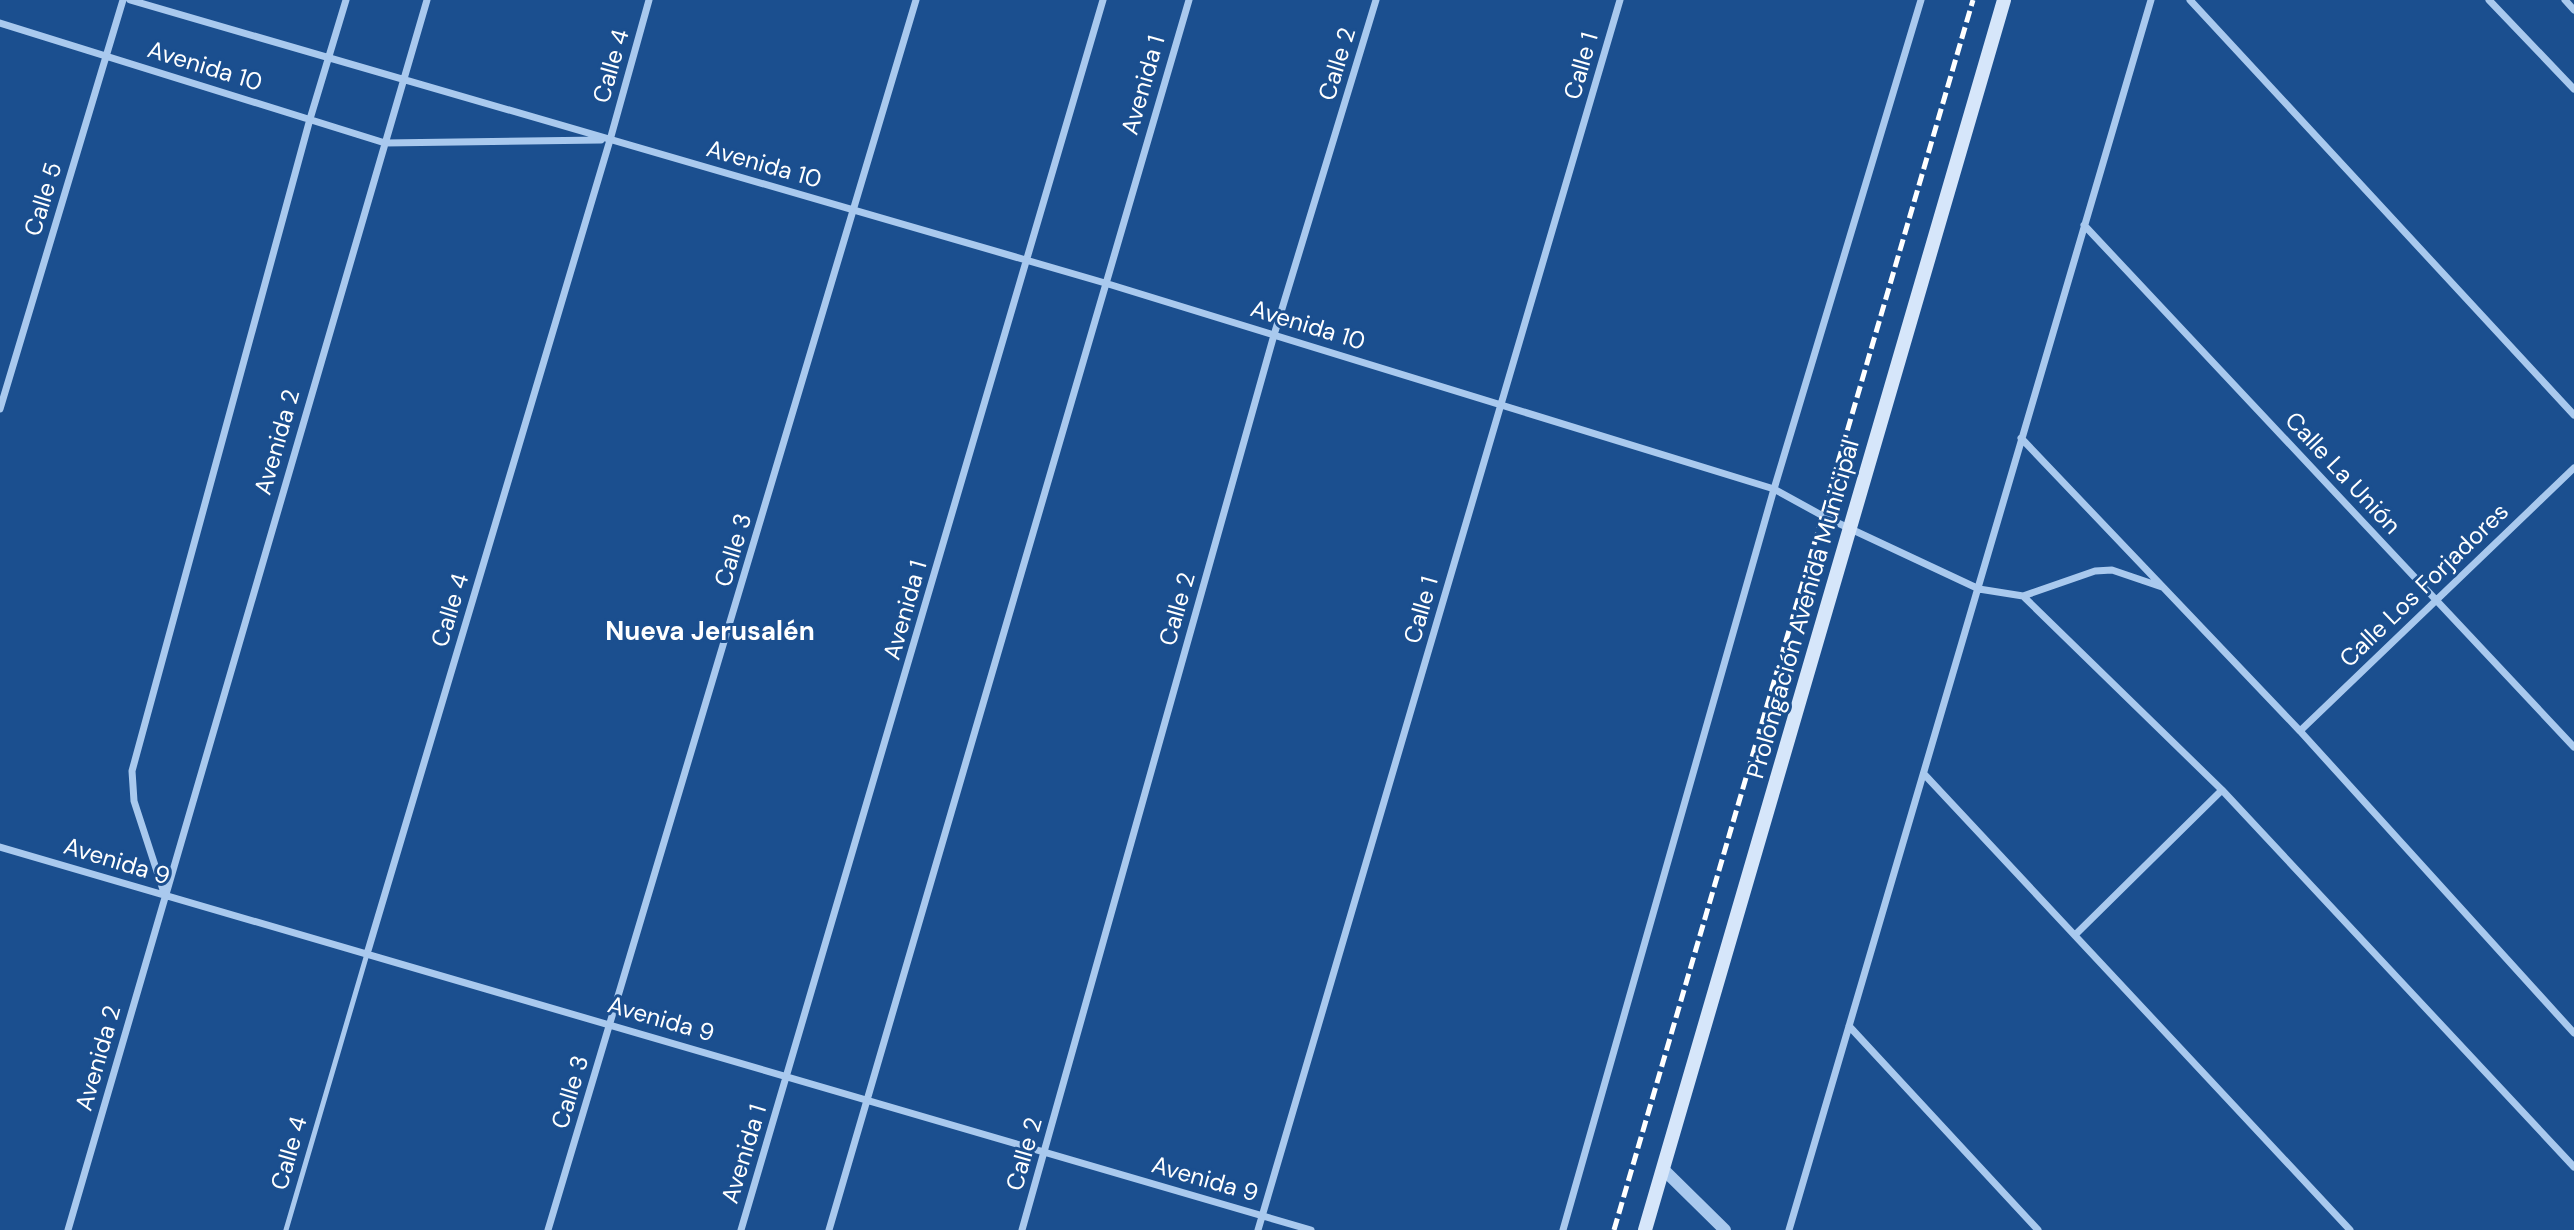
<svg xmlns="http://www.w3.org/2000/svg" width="2574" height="1230" viewBox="0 0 2574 1230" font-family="'DM Sans',sans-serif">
<rect width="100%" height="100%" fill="#1b4f8f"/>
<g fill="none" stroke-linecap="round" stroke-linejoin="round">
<path stroke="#a9c9ee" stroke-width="5" d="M286,1230L367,954"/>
<path stroke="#a9c9ee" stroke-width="7" d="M130,0L1105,283L1774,489L1823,516L1979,589L2023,596L2222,790L2574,1167
M2190,0L2574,415
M2489,0L2574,89
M2565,0L2574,10
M0,23L385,143L601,140
M2084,225L2574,747
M0,409L123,0
M2021,438L2300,731L2574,1033
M2023,596L2095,571L2112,570L2162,587
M2300,731L2574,468
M1924,774L2350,1230
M0,847L1311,1230
M165,896L134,801L132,771L310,119L346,0
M2075,935L2222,790
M367,954L610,140L649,0
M1849,1026L2038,1230
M68,1230L427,0
M548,1230L916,0
M741,1230L1103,0
M829,1230L1189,0
M1022,1230L1274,335L1376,0
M1258,1230L1620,0
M1563,1230L1774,489L1921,0
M1789,1230L2151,0"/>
<path stroke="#a9c9ee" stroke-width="12" d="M1663,1169L1725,1230"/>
<path stroke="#d6e6fa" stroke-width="14" d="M1645,1230L2004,0"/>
<path stroke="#fff" stroke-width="5" stroke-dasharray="12 5" stroke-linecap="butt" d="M1614,1230L1973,0"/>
</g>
<g text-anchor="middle" stroke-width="6" stroke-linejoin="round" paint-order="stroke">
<g font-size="24" fill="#fff" stroke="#1b4f8f">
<text transform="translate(1337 64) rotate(-73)" y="8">Calle 2</text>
<text transform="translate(205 66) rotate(17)" y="8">Avenida 10</text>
<text transform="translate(611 66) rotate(-74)" y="8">Calle 4</text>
<text transform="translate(1581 66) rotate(-74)" y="8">Calle 1</text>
<text transform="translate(1143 85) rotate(-74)" y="8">Avenida 1</text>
<text transform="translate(764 164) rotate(16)" y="8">Avenida 10</text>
<text transform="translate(43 199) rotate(-73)" y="8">Calle 5</text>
<text transform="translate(1308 325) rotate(17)" y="8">Avenida 10</text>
<text transform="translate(277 442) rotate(-74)" y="8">Avenida 2</text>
<text transform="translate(2343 473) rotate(47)" y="8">Calle La Unión</text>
<text transform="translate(733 550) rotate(-73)" y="8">Calle 3</text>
<text transform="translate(2424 585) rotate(-44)" y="8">Calle Los Forjadores</text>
<text transform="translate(1177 609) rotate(-74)" y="8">Calle 2</text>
<text transform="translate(1803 609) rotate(-74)" y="8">Prolongación Avenida Municipal</text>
<text transform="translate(450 610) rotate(-73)" y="8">Calle 4</text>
<text transform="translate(905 610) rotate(-74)" y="8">Avenida 1</text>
<text transform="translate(1421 610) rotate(-74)" y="8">Calle 1</text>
<text transform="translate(117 861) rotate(17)" y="8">Avenida 9</text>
<text transform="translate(661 1019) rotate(16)" y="8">Avenida 9</text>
<text transform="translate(98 1058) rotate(-74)" y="8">Avenida 2</text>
<text transform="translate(570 1092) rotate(-73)" y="8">Calle 3</text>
<text transform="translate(289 1153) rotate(-74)" y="8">Calle 4</text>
<text transform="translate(744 1154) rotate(-73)" y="8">Avenida 1</text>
<text transform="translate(1024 1154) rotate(-74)" y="8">Calle 2</text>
<text transform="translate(1205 1179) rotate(16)" y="8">Avenida 9</text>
</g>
<g font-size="26" font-weight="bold" fill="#fff" stroke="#1b4f8f">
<text x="710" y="640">Nueva Jerusalén</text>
</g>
</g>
</svg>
